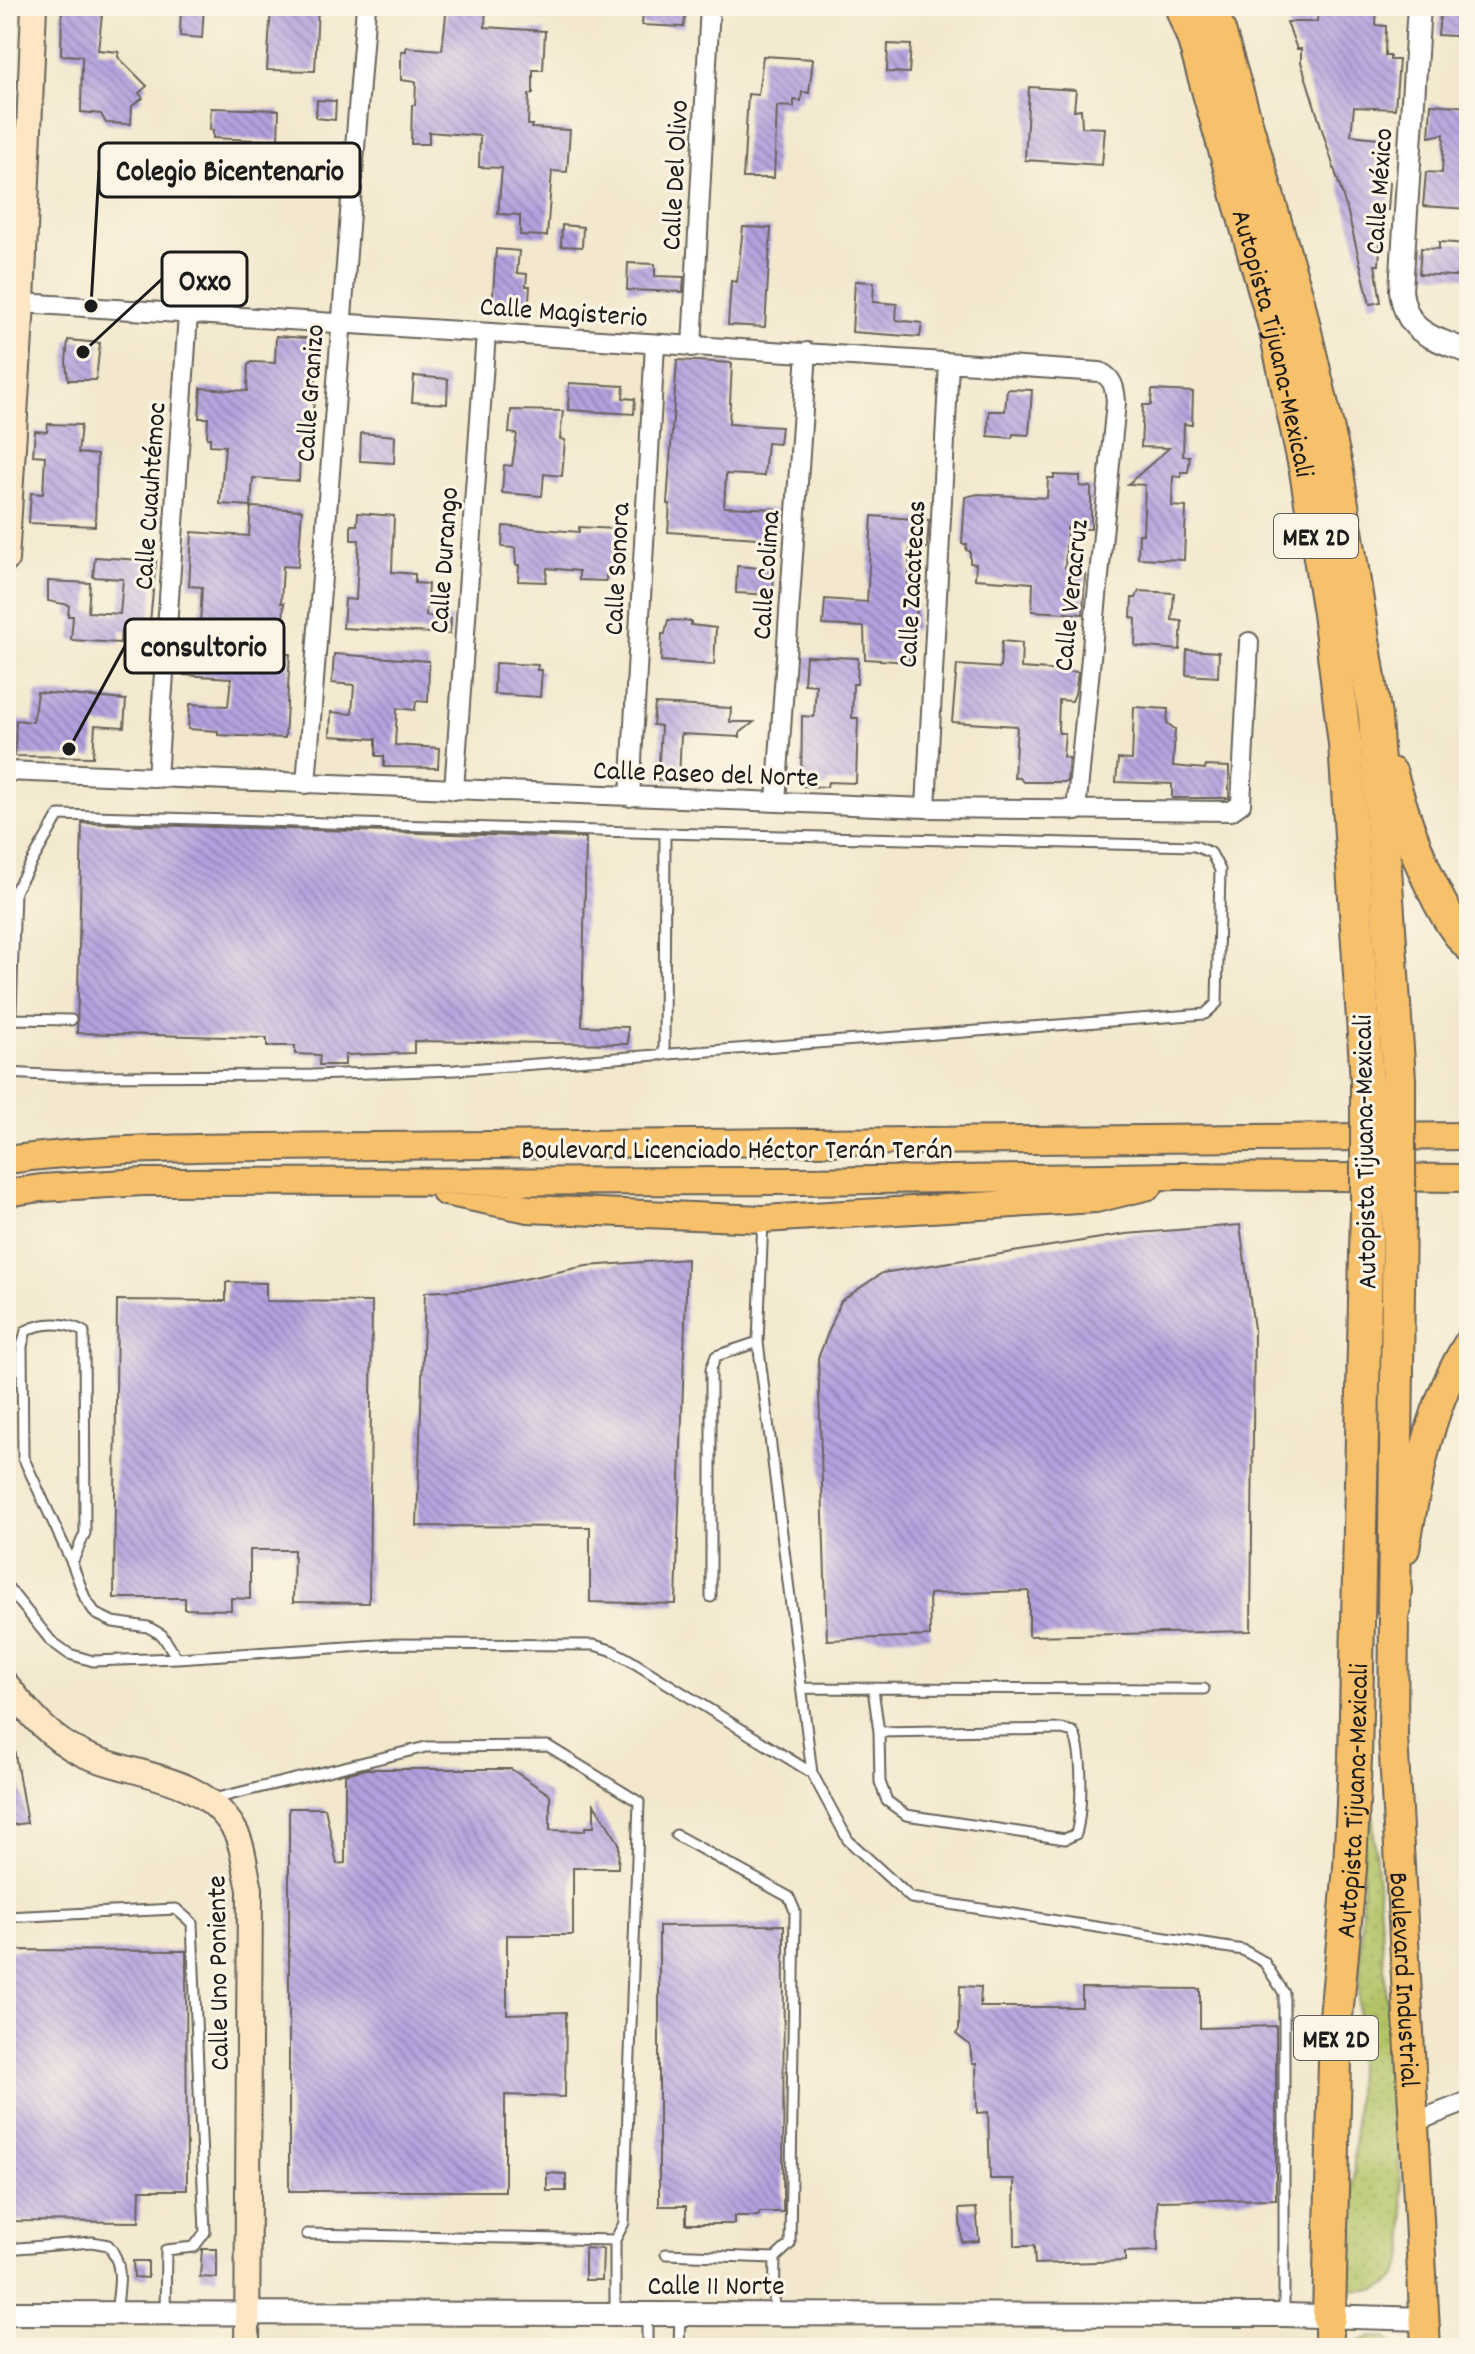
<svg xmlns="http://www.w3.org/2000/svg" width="1475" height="2354" viewBox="0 0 1475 2354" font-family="Dekko,sans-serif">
<defs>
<pattern id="grass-dots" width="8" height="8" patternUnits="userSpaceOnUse" patternTransform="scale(2)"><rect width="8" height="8" fill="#b2c366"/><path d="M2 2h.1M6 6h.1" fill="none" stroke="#98a758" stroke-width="1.8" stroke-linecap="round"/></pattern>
<pattern id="building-back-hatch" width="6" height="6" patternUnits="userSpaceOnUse" patternTransform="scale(2)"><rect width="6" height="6" fill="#b3a0de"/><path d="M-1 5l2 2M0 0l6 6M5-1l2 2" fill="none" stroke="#9182b3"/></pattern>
</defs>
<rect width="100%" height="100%" fill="#fcf5e5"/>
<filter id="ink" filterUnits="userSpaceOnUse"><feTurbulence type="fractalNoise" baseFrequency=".0125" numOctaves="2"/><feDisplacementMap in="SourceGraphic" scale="16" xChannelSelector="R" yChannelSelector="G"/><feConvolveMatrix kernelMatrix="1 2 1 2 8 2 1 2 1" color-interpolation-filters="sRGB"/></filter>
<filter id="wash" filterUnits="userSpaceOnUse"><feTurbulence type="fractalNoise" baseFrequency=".006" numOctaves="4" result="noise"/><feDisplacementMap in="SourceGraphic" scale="32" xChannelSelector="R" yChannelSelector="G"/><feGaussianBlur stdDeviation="1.8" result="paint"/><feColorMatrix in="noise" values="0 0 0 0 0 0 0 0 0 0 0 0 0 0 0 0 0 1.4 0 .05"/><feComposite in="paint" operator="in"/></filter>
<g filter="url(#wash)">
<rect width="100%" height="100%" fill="#f3e8cd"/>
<path fill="url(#grass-dots)" stroke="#677041" stroke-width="2" d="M1367,1744L1406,2249C1397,2288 1388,2291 1350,2290Z
M1371,2337H1385L1399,2348H1350L1351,2344Z"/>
<g id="blocks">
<path fill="url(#building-back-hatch)" d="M62,6H103L98,50L119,52L118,57L147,86L139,93L143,98L132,106L131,124L106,123L101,114L81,112L82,56L61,55Z
M181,6H204L202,38L180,36Z
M271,6H318L315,71L267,70Z
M447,6H486L485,27L545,31L543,70H533V94H529L528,125H532L531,128L570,130L567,172L552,171L547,236L520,235V215L498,214L502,168L479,167L480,136L429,132V144H411L412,105H415L416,82L401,80V51H406V47L442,50Z
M643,6H686L684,27L642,25Z
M1318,6H1377L1376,25L1386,26L1385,55H1390V60H1399L1395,109L1354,107L1351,135L1378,138L1377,178L1390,182L1388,210L1382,209L1379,265H1375L1381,302L1370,304L1348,213L1301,62V49H1297L1287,22H1317Z
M1441,6H1469V37L1438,35Z
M888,44L911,45L909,73L887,72Z
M763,56L813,59L809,93L802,92L801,101L794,100V107L777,106L774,178H743L748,94L758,95Z
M1029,87L1076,90L1074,110L1081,109L1082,127L1105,128L1102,165L1025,160Z
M317,100L336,101L335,120L316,118Z
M1431,104L1468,107L1465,180H1469V209L1423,206L1426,172L1442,173L1444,134L1429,137Z
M211,108L279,110L278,141L213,138V130H210Z
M562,225L583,227L582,247L561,246Z
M743,227L771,228L765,327L728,325L731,281L737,282Z
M1439,242L1469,244V277L1419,274L1421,248L1439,249Z
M496,249L519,251L517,273L527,274L526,286H530L528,313L492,310Z
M628,263L655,264V276L684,277L683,292L627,290Z
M855,281L874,282L873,302L897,304L896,320L922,323L920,337L852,332Z
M276,336L319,339L312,424L301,423L299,481L253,478L251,506L220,504L225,446L210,445V438H207L208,418H199L201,388L247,391L248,365L251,362L275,363Z
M68,340L100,343L96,380H68L66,362Z
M677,360L732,363L729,424L781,427L779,444L767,443L764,476L726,474L724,507L778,509L774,539L668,532L670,504H667Z
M414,376L448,379L447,404L412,402Z
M569,383L624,386L623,398L635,399L634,414L568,410Z
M1007,389L1032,390L1029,435L1013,434L1012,438L988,436L989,411H1005Z
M1152,390L1193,392L1192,425L1184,424L1183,456H1190L1188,472H1181V477L1173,476L1172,506L1186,507L1184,560L1138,558L1139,534H1143L1145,485L1128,484L1169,448L1141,447L1143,405H1151Z
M511,410L563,411L560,439L565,440L562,476L544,474L542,496L502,493L504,465L512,466L517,434L509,433Z
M48,424L81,425L78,453L97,455L95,526L29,523L31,493L43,494L45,456L33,455L35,431L47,432Z
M361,433L395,436L394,463L360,461Z
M1054,475L1080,476V486L1091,487V529L1067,528L1065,568H1074V573L1085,574L1083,614L1032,611L1033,583L975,579L976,564L970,563V551L966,550L967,544H962L965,497L978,494L1047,498L1048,478H1054Z
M251,507L302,510L298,567L283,566L281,603H284L283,625L287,626L285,654H290L285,738L218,735V731L188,729L190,704L228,706L231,678L184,675L190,625L200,626L202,587L189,586L192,532L249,536Z
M358,513L394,516L392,572L415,574V583L428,584L426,616L451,618L450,634L343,628L345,599L356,600L359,540H351V525H357Z
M872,516L929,520L927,548L910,547L907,604L917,605L915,630H910L909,662L865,659L864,627L823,625L825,599L867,602Z
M503,526L579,532V527L616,529L614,571H606V581L579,580V571L547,568L546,582L518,581L519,565H516L515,548L502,547Z
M95,557L156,561L149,632L121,630L120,643L71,640L73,616H68L69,605L48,601V581L90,583L88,612L120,614L123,579L93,577Z
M737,566L774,569L773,595L736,593Z
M1139,591L1174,593L1172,620L1182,621L1180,650L1135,646L1136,619L1131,617L1132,598H1136Z
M668,620L691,621V625L716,628L714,665L661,661L662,634H665Z
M1002,641L1022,643L1021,668L1078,672L1075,694L1072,701L1059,700L1058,729L1059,733H1065L1063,757L1069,758L1067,782H1023L1020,778H1014L1017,726L952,722L957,665L1000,668Z
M1187,650L1219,652L1218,677L1186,675Z
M334,654L429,661L428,702L416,701L415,710L397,708L395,745L439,748L438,768L384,767V756H376V739L330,736L331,712L352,714L354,685L332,683Z
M806,656L858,658L857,684H853L852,718H858L856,783L828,782L827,787L801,786L802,716L814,717L816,685L804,684Z
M495,663L538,665L537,670H542L540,697L494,694Z
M37,692L126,700L124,727L95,725L93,757L15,756L16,720L33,722Z
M655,704L731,708L730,722H754L740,733V737L681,734L679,781L658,780L661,726L653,725Z
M1134,707L1168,709L1167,723L1175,729L1173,766L1205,769L1206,766L1229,767V798H1172V784L1116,782L1118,759L1132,760Z
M82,823L586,838L582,1026L628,1027V1044L414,1041V1053L345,1055V1065H319L320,1055L295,1054V1046H267V1038L77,1033Z
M1240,1225L1254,1329L1251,1631L1029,1636V1591L929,1594L930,1636L827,1640L818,1358L841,1301L882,1273L1126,1234Z
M687,1259L676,1604L590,1602V1527L417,1526L425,1292L476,1289L586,1266Z
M226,1282L266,1283V1301L372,1302L369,1603L293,1602L294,1550H250V1599L231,1598V1610L185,1609V1598H114L117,1300L226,1301Z
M14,1749L27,1823L6,1826V1750Z
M366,1769H511L550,1795V1830L585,1831V1827H594V1804L619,1843L618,1868H573V1935H507V2014L566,2012L565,2097L505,2095V2191H289V1808H325L337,1864L345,1863V1774Z
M784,1925L783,2212H760L758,2216H734V2224H686V2206H659V1926Z
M6,1950L186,1951L187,2190H140L139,2222L6,2221Z
M960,1986L981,1987L980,2007H1082V1988L1200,1989V2028L1276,2026V2199L1157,2201L1158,2251L1125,2252V2261L1035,2264L1034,2246H1015L1014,2179H990L988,2112L977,2113L976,2063H972L970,2045L956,2034L959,2030Z
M547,2173L566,2174V2191H547Z
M976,2208L979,2241L962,2242L959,2209Z
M585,2248L603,2249L602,2280H585Z
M202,2249H217V2278L200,2277Z
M133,2261H148V2278L134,2277Z"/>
</g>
</g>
<g filter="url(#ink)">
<use href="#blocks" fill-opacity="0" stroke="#67635a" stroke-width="2"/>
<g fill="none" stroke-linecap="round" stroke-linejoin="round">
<defs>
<path id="service" d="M11,1019L71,1020
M6,1073L66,1076L312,1075L455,1070L1205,1014L1217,1003L1220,870L1211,853L1195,846L665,833
M9,1073L15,891L59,815L665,833L664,1055
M763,1220L758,1342L812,1773L848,1840L911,1898L1243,1950L1264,1962L1284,1993V2315
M72,1563L85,1533L84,1332C67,1322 44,1321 26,1331L22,1346L23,1457L72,1563L85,1598L96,1614L113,1622L148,1627L162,1635L177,1658
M6,1585L51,1641L69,1654L93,1661L177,1658L394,1644L594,1645L611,1650L628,1659L812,1773
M711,1597V1369L716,1356L758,1342
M802,1688L1204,1689
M873,1689L879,1732L880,1782L887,1801L906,1815L1065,1839L1076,1834C1082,1812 1084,1751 1073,1732L1062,1729L879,1732
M213,1799L426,1747L548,1746L639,1802L624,2223L615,2240
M676,1835L789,1897L795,1911L790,2244L775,2258L774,2314
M6,1917L176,1909L192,1923L205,2232L194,2247L166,2250L165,2313
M307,2234L615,2240V2314
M6,2249L92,2242L108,2245C125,2265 119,2287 116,2313
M666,2254L775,2258
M647,2348V2315
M679,2348L680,2315"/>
<path id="minor" d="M6,302L1100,372C1113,378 1115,388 1116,402L1076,811
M692,347L710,6
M6,771L926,808L1231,811L1241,804L1249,642
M157,778L188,314
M306,784L366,6
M454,790L486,333
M630,797L655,344
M776,802L807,352
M926,808L949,363
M1412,2123L1469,2101"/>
<path id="tertiary" d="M1419,6L1401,290C1406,335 1433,337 1469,352
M6,2313L1284,2315L1426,2319"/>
<path id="secondary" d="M6,560L22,303L34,6
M6,1684C28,1712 50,1739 83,1754C135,1777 202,1774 234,1829C244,1845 245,1871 250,1889L247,2348"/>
<path id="primary" d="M6,1160C92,1149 177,1148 263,1147L1469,1136
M445,1192L528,1209L763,1219L1096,1199L1149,1186
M6,1193L41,1188L143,1182L801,1181L1179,1176L1469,1178"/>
<g id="trunk">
<path d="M1405,1549C1418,1477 1429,1405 1469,1342"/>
<path id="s1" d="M1397,1590L1394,1610L1393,1736L1426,2348"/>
<path d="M1329,2348V2318"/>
</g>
<g id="motorway">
<path id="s2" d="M1181,6L1194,40L1275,327L1306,471L1329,613L1345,744L1367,1081"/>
<path d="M1209,6L1219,31L1297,297L1336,466L1375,717L1399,1079"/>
<path d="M1391,774C1404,821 1435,911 1469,945"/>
<path d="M1394,1610L1399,1208"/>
<path id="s3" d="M1329,2318L1336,2017L1350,1868L1355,1759L1367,1207"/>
</g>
</defs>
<use href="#service" stroke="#67635a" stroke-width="13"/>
<use href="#minor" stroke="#67635a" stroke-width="22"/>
<use href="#tertiary" stroke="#67635a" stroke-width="26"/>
<use href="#secondary" stroke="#67635a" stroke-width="28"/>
<use href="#primary" stroke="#67635a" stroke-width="30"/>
<use href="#trunk" stroke="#67635a" stroke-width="32"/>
<use href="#motorway" stroke="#67635a" stroke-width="36"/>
<use href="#service" stroke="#fff" stroke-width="9"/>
<use href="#minor" stroke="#fff" stroke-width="18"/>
<use href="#tertiary" stroke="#fff" stroke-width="22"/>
<use href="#secondary" stroke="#fce6c4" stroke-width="24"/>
<use href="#primary" stroke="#f7c06b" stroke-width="26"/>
<use href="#trunk" stroke="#f7c06b" stroke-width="28"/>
<use href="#motorway" stroke="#f7c06b" stroke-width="32"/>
<defs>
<path id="motorway-bridge" d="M1367,1207V1081
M1399,1208V1079"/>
</defs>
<use href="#motorway-bridge" stroke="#67635a" stroke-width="36" stroke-linecap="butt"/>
<use href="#motorway-bridge" stroke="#f7c06b" stroke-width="32"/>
</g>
</g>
<g text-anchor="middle" stroke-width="6" stroke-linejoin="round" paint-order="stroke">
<g fill="#fcf5e5" stroke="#5f5d58" stroke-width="2">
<rect x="1274" y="514" width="84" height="44" rx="6"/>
<rect x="1294" y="2016" width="84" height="44" rx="6"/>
</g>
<g font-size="26" font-weight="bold" fill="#1c1c1c">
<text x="1316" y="545">MEX 2D</text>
<text x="1336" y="2047">MEX 2D</text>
</g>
<g font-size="28" fill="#1c1c1c" stroke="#fcf5e5">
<text transform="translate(673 175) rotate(-87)" y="10">Calle Del Olivo</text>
<text transform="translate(1377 191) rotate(-86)" y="10">Calle México</text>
<text transform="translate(564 310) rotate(4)" y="10">Calle Magisterio</text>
<text dy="10" stroke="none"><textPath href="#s2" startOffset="350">Autopista Tijuana-Mexicali</textPath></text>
<text transform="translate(308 393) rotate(-86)" y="10">Calle Granizo</text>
<text transform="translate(148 496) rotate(-86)" y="10">Calle Cuauhtémoc</text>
<text transform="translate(442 560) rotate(-86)" y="10">Calle Durango</text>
<text transform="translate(615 569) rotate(-87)" y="10">Calle Sonora</text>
<text transform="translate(764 575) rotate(-86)" y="10">Calle Colima</text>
<text transform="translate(910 584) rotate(-87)" y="10">Calle Zacatecas</text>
<text transform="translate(1069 595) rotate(-84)" y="10">Calle Veracruz</text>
<text transform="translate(706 772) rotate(2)" y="10">Calle Paseo del Norte</text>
<text x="737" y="1158">Boulevard Licenciado Héctor Terán Terán</text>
<text transform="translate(1363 1152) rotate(-91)" y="10">Autopista Tijuana-Mexicali</text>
<text dy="10" stroke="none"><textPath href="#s3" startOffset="518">Autopista Tijuana-Mexicali</textPath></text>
<text transform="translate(216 1973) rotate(-91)" y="10">Calle Uno Poniente</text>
<text dy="10" stroke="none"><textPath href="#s1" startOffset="390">Boulevard Industrial</textPath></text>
<text x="716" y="2294">Calle 11 Norte</text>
</g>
</g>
<path fill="none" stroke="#1c1c1c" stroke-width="3" d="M91 306L99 170M83 352L162 279M69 749L125 646"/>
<g fill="#1c1c1c" stroke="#fcf5e5" stroke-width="3">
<circle cx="91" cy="306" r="8"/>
<circle cx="83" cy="352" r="8"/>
<circle cx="69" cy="749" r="8"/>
</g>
<g fill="#fcf5e5" stroke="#1c1c1c" stroke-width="3">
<rect x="99" y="143" width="261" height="54" rx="8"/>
<rect x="162" y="252" width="85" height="54" rx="8"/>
<rect x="125" y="619" width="159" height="54" rx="8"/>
</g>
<g font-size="30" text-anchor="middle" font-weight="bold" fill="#1c1c1c">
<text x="230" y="180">Colegio Bicentenario</text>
<text x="205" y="290">Oxxo</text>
<text x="204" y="656">consultorio</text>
</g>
<rect width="1475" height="2354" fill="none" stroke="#fcf5e5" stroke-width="32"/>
</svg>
